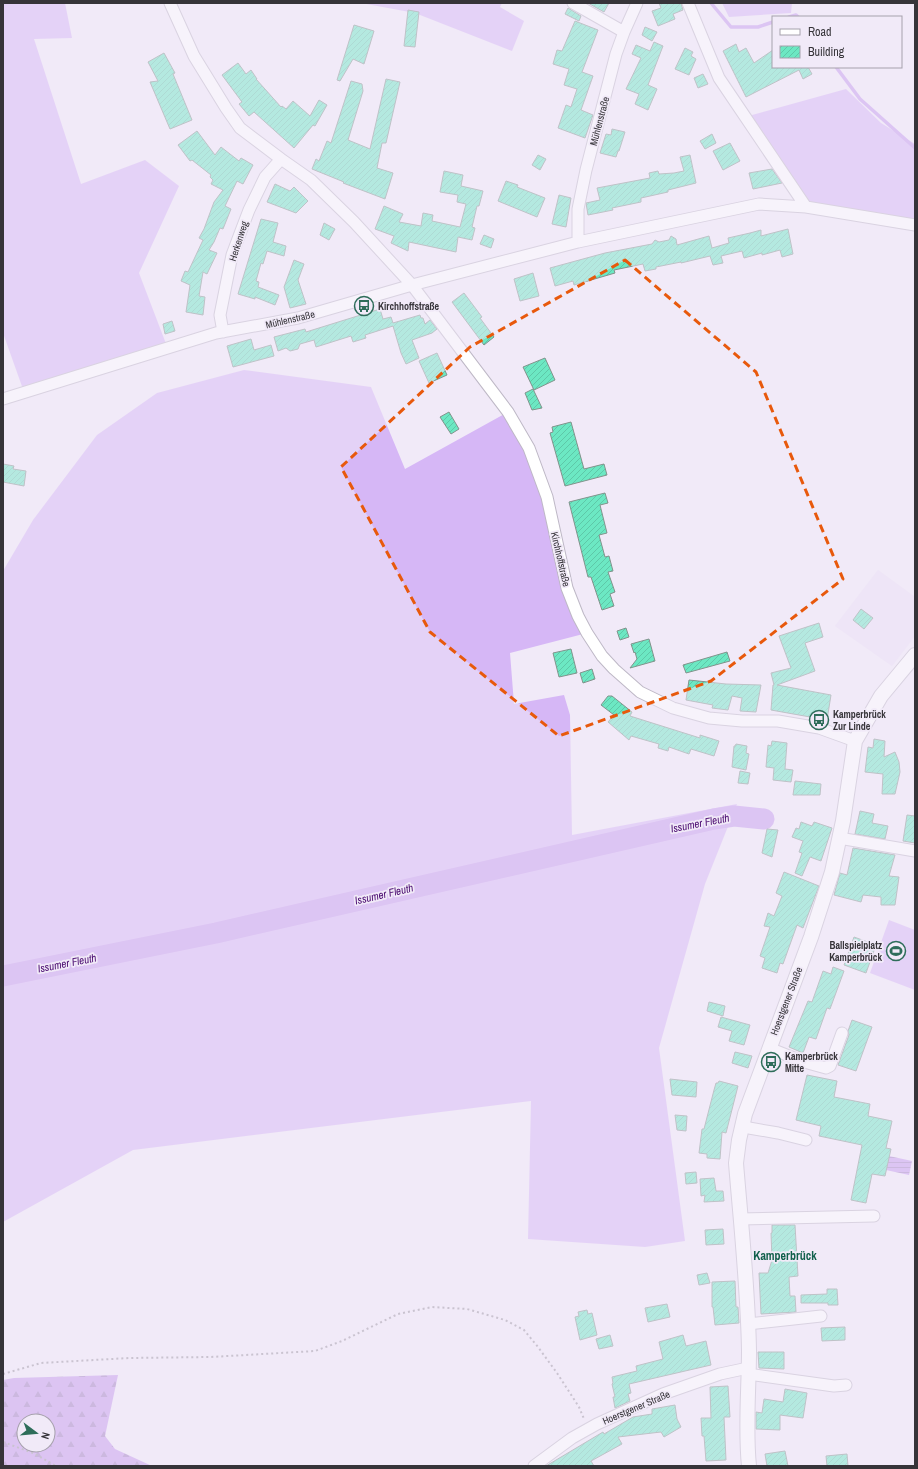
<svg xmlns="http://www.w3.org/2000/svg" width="918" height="1469" viewBox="0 0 918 1469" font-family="'Archivo Narrow',sans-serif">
<defs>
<pattern id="forest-firs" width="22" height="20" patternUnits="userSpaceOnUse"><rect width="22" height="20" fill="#c398ec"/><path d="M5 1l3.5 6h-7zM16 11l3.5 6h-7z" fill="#9f7dc0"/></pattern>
<pattern id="water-rules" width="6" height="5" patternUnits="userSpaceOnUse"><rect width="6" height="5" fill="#c499ed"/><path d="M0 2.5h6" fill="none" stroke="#a07ec1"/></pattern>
<pattern id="building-hatch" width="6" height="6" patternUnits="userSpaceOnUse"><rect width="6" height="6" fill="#6ce8c3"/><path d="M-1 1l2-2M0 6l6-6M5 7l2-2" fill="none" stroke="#5ec8a8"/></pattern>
</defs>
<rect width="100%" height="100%" fill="#f1eaf8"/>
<path fill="#eadff5" d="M878,570L915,597V636L892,666L835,626Z"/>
<path fill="#d6b7f6" d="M3,3H65L72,38L34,39L81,184L145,160L179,186L139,273L168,349L24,392L3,333Z
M361,3H502L500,7L524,21L512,51L415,13Z
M722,3H792L791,13L729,17Z
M846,89L881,123L915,144V225L806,207L741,118Z
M244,370L371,387L405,469L508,412L529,448L557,545L587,633L510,653L514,704L564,695L570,715L572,835L737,804L705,884L659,1048L685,1241L645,1247L528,1239L531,1101L133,1150L3,1222V571L33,520L97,435L157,393Z
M889,920L915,930V990L870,973Z"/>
<path fill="url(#forest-firs)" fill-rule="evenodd" d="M118,1375L105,1436L115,1449L152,1466H3V1380L14,1378ZM24,1421H48V1445H24Z"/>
<path fill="url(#water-rules)" d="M889,1156L912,1161L909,1175L886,1170Z"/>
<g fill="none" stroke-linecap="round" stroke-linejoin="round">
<path stroke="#c499ed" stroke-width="3.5" d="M711,3L731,27H758L773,22
M789,17L796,15L798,17
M836,67L860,99L915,148"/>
<path stroke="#c499ed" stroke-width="21" d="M3,976L216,933L714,819L734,816L764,819"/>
</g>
<path fill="url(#building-hatch)" stroke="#82938c" d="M588,3H609L604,12Z
M659,3H681L683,10L673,14L675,19L658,26L652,11L661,8Z
M568,8L581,16L579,21L565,14Z
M408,10L419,12L415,47L404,46Z
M575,21L598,30L582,72L593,76L581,110L593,115L585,138L558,128L566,105L571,107L577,89L564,85L569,69L553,64L557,50L562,51Z
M354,25L374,31L364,64L353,59L340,81L337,80Z
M645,27L657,32L652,41L642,35Z
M654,42L663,46L648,85L657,89L648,110L635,104L639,94L626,89L641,58L632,54L636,45L650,51Z
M736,44L739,52L746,48L754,63L773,50V67H808L812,74L803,79L799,70L746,97L723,51Z
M685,48L693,52L691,56L696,59L689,75L675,69Z
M164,53L175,73L173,74L192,120L170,129L150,82L158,81L148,62Z
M238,63L246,74L251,70L257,79H256L281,107L282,106L286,109L293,101L310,116L319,100L327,105L315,126L313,125L294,148L254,112L249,116L239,104L242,102L222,75Z
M703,74L708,84L698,88L694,78Z
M386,79L400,82L386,143H382L377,168L393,173L385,199L343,183L344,182L312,169L316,159L319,161L327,141L331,143L351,81L362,84L363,91L348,140L370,149Z
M612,129L625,132L619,151H618L616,157L600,153L606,134L611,135Z
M197,131L215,155L221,147L239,161L241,158L253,165L243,184L237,181L225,206L231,209L223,229L220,228L214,242L209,250L217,253L207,274L203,272L199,296L205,297L203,315L186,312L190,285L181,281L185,271L188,272L203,240L199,238L204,229L214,202L223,190L211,184L213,180L210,177L211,175L192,160L190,161L178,145Z
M712,134L716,143L705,149L700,141Z
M730,143L740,161L723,170L713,151Z
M538,155L546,159L540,170L532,165Z
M690,155L696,183L668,190V192L641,198V202L612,208L613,210L588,215L586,203L600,200L597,188L650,178L649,173L658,171L659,174L674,173L684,171L680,157Z
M772,169L782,183L753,189L749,173Z
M444,171L463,175L461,186L483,191L479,206H477L472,227L475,228L472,240L458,237L456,252L409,242L408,251L391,243L394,236L375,229L384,206L403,214L399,222L421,226L423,213L433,215L432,221L460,227L466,204L457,202L458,195L440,192Z
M506,181L518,185L517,187L545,198L537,217L498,201Z
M275,184L290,191L294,187L308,201L296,213L267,202Z
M559,195L571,198L566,227L552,224Z
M261,219L278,223L273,242L286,246L284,256L267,251L263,264L261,263L256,281L259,282L258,287L279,295L275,305L255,297V299L238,294Z
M324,223L335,229L329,240L320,235Z
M788,229L793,254L782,257L780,250L762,255V253L744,258L742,251L721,256L723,263L713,265L710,256L681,263V262L656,267V269L645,271L643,264L614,270L615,273L574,285L573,281L555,286L550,268L605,253L652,244L655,240L659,242L669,240L671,236L676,239L677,245L709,236L712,248L729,243L728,238L750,233L761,230V236Z
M484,235L494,239L491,248L480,244Z
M294,260L304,264L298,280L306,304L290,308L284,287Z
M533,273L539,296L520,301L514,279Z
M464,293L482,317L480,318L494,337L484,345L452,302Z
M380,309L383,319L391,317L393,323L420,315L421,318H423L425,324L430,320L437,329L432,333L412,340L419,358L406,364L401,353L393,326L365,335L366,338L353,342L351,336L316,347L314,340L300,344L298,349L290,351L286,348L278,351L274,337L305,329L306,332Z
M172,321L175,331L165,334L163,324Z
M251,339L254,350L271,345L274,356L233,367L227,346Z
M437,353L447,375L429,383L419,361Z
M545,358L555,380L534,390L523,367Z
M533,389L542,408L532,410L525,393Z
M449,412L459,429L451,434L440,417Z
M571,422L584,469L604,464L607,475L565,486L550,433L553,432L552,427Z
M3,464L14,466L13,469L26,471L24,486L3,482Z
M605,493L608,503L600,505L607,533L599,535L605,557L609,556L613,571L608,572L615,592L610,594L614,606L602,610L591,577H588L569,502Z
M861,609L873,618L864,629L853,620Z
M819,623L823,637L805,643L815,671L777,685L831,695L827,720L771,710L773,685H774L771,673L791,668L779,636Z
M626,628L629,637L620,640L617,631Z
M649,639L655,661L630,668L637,659L635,652L634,653L631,644Z
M571,649L577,673L559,677L553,653Z
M727,652L730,661L686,673L683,665Z
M592,669L595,679L583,683L580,673Z
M689,680L726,684L761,685L756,712L740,711L742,698L732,696L728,710L712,708L713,705L686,700Z
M608,696H612L632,712L630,716L700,738V735L719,741L714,756L691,749L689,754L669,747L668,751L658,748L659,744L631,736L629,740L608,722L614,715L601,705Z
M874,739L885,741L884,757L895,752L899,762L900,772L895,794H882L883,774L865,772L868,747L873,748Z
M772,741L787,743L785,769L793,770L791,782L773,780L774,768L766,767L768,745L771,746Z
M736,744L747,746L746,753L749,754L746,770L732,767L734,746H735Z
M740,771L750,773L748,784L738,783Z
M795,781L821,784L820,795H793Z
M860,811L874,814L872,823L888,826L885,839L855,834Z
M907,815L915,816V843L903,841Z
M801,822L812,826L814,822L832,828L821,861L810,857L802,876L795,873L802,853L799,852L803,841L792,837L796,828L799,829Z
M767,829L778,830L772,857L762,853Z
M853,848L895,855L889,876L899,877L895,905H881V897L863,895L861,902L834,895L840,873L847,875Z
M784,872L819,886L803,928L797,925L783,964L780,963L777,973L762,968L765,958L760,956L770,927L764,926L768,913L774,916L782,896L776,893Z
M854,937L876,945L866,973L844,965Z
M833,967L844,971L830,1009L827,1008L816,1039L809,1037L803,1053L789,1047L808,1001L812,1002L823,971L831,974Z
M709,1002L725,1006L723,1016L707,1011Z
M721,1017L750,1025L744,1045L729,1041L732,1031L718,1027Z
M852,1020L872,1027L856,1071L838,1065L849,1035L848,1031Z
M735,1052L752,1056L748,1068L732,1063Z
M807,1075L837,1081L834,1097L870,1104L868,1116L892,1121L886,1148L891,1149L885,1176L872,1174L866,1203L851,1200L862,1145L819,1136L821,1126L796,1120Z
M670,1079L697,1082L696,1097L672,1095Z
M719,1081L738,1086L726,1133L722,1132L720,1159L707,1158V1154L699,1153L702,1129H704L714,1090L716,1083H718Z
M675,1115L687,1116L686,1131L677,1130Z
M696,1172L697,1183L686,1184L685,1173Z
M714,1178L716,1191H723L724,1201L704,1202L705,1195L701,1196L700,1179Z
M772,1225H795L798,1276L789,1277L790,1296H795L796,1312L761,1314L759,1273H768L772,1260L771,1233H772Z
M723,1229L724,1244L706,1245L705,1230Z
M707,1273L710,1283L699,1285L697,1275Z
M735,1281L736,1307H738L739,1323L715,1325L713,1307H712V1282Z
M827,1289H837L838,1305H828V1303H801V1295L827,1294Z
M667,1304L670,1317L648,1322L645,1308Z
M587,1310L588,1314L592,1313L597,1335L580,1340L575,1317L579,1316L578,1312Z
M845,1327V1340L822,1341L821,1328Z
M610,1335L613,1346L599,1349L596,1339Z
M683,1335L686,1346L706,1341L711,1365L629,1384L631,1393L628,1394L630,1401L615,1408L613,1397H615L612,1384L613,1383L612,1377L637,1371L636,1366L663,1359L659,1342Z
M758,1352H784V1369L759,1368Z
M728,1386L730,1417H724L726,1460L706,1461L704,1436H702L701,1418H711L710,1387Z
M785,1389L807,1393L803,1418L780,1415V1430L756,1429V1412L762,1413L764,1399L783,1402Z
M675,1405L677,1419L681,1427L664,1437L661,1432L618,1437L622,1444L591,1461L594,1466H546L603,1432L604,1434L633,1417L652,1414V1409Z
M785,1451L788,1466H767L765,1454Z
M847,1454L848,1466H827L826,1456Z"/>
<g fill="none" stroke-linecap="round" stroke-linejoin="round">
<defs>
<path id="minor" d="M170,3L194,56L226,108L240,128L281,159L311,180L354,222L412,285L508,412L529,448L547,497L567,588L578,616L587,633L602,656L614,669L640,692L673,708L709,718L742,721H778L819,728L855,741
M573,3L624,32
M688,3L719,78L806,207
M578,242V209L586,170L616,54L624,32L637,3
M223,332L220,315L232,255L241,231L249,210L265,177L281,159
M3,399L216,333L298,318L412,285L578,242L759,204L806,207L915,225
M839,838L915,851
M769,1048L804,1062L826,1068L830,1066L842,1033
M743,1124L749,1128L778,1133L806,1140
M740,1219L874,1216
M748,1324L821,1316
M748,1374L834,1386L846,1385
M534,1466L572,1438L597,1424L663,1394L720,1374L748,1368"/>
<path id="major" d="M749,1466C745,1428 749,1389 749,1351C748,1288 741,1225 736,1163L739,1140L745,1114L811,937L832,872L843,821L855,741L881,696L915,655"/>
</defs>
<use href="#minor" stroke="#beb8c6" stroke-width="13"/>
<use href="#major" stroke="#beb8c6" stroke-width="16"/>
<path stroke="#9b96a0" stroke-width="2" stroke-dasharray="2 3" stroke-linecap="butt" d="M3,1374L41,1363L129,1358L211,1357L315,1351L342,1341L398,1314L432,1307L467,1309L505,1320L524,1330L538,1347L557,1373L579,1407L584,1419
M3,1442L33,1453L56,1466"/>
<use href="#minor" stroke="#fff" stroke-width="11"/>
<use href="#major" stroke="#fff" stroke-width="14"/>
</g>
<path d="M0 0H918V1469H0ZM625,260L756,372L843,579L711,681L559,736L430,632L341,467L470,347Z" fill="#f1eaf8" fill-opacity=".55" fill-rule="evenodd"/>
<path fill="none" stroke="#e8590c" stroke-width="3" stroke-dasharray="8 5" stroke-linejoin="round" d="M625,260L756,372L843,579L711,681L559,736L430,632L341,467L470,347Z"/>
<defs>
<symbol id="bus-ring" viewBox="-11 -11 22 22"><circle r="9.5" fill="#f1eaf8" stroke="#2e6d5a" stroke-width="1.5"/><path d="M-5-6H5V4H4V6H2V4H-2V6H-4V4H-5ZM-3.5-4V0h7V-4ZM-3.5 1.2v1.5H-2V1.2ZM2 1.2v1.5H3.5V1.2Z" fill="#2e6d5a"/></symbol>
<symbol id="stadium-ring" viewBox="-11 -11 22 22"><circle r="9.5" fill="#f1eaf8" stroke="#2e6d5a" stroke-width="1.5"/><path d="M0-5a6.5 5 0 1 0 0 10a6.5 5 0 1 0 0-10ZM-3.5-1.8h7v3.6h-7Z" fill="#2e6d5a"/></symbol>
</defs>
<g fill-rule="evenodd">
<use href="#bus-ring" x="353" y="295" width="22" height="22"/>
<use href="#bus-ring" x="808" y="709" width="22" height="22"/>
<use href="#stadium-ring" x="885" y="940" width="22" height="22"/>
<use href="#bus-ring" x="760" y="1051" width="22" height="22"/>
</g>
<g text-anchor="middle" stroke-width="3.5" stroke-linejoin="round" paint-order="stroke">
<g font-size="10" fill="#363439" stroke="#f1eaf8">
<text transform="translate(599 121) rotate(-75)" y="4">Mühlenstraße</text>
<text transform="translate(238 241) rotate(-72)" y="4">Herkenweg</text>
<text transform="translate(290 319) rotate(-13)" y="4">Mühlenstraße</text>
<text transform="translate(561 559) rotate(77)" y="4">Kirchhoffstraße</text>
<text transform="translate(786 1001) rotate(-69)" y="4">Hoerstgener Straße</text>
<text transform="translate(636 1407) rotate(-23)" y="4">Hoerstgener Straße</text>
</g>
<g font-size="10" font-weight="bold" fill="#363439" stroke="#f1eaf8" text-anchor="start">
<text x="378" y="310">Kirchhoffstraße</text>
<text x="833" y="718">Kamperbrück<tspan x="833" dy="12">Zur Linde</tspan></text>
<text x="882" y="949" text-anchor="end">Ballspielplatz<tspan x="882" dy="12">Kamperbrück</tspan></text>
<text x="785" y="1060">Kamperbrück<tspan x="785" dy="12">Mitte</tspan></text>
</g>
<g font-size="11" font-style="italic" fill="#4a0b70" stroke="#f1eaf8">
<text transform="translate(700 823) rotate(-11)" y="4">Issumer Fleuth</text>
<text transform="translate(384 894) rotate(-13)" y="4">Issumer Fleuth</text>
<text transform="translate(67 963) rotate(-11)" y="4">Issumer Fleuth</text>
</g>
<g font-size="12" font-weight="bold" fill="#105f4b" stroke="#f1eaf8">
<text x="785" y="1260">Kamperbrück</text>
</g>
</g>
<rect width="918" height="1469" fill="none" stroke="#363439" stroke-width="8"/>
<rect x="772" y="16" width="130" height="52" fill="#f1eaf8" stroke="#a6a1ac"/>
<rect x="780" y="29" width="20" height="6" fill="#ffffff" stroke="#a6a1ac"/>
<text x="808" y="36" font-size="12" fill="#363439">Road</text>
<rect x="780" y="46" width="20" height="12" fill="url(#building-hatch)" stroke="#a6a1ac"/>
<text x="808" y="56" font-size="12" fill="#363439">Building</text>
<g transform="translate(36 1433) rotate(106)"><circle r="19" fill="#f1eaf8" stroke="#a6a1ac"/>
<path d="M0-3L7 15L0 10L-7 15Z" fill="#2e6d5a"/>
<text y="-6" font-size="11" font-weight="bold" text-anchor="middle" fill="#363439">N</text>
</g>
</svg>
